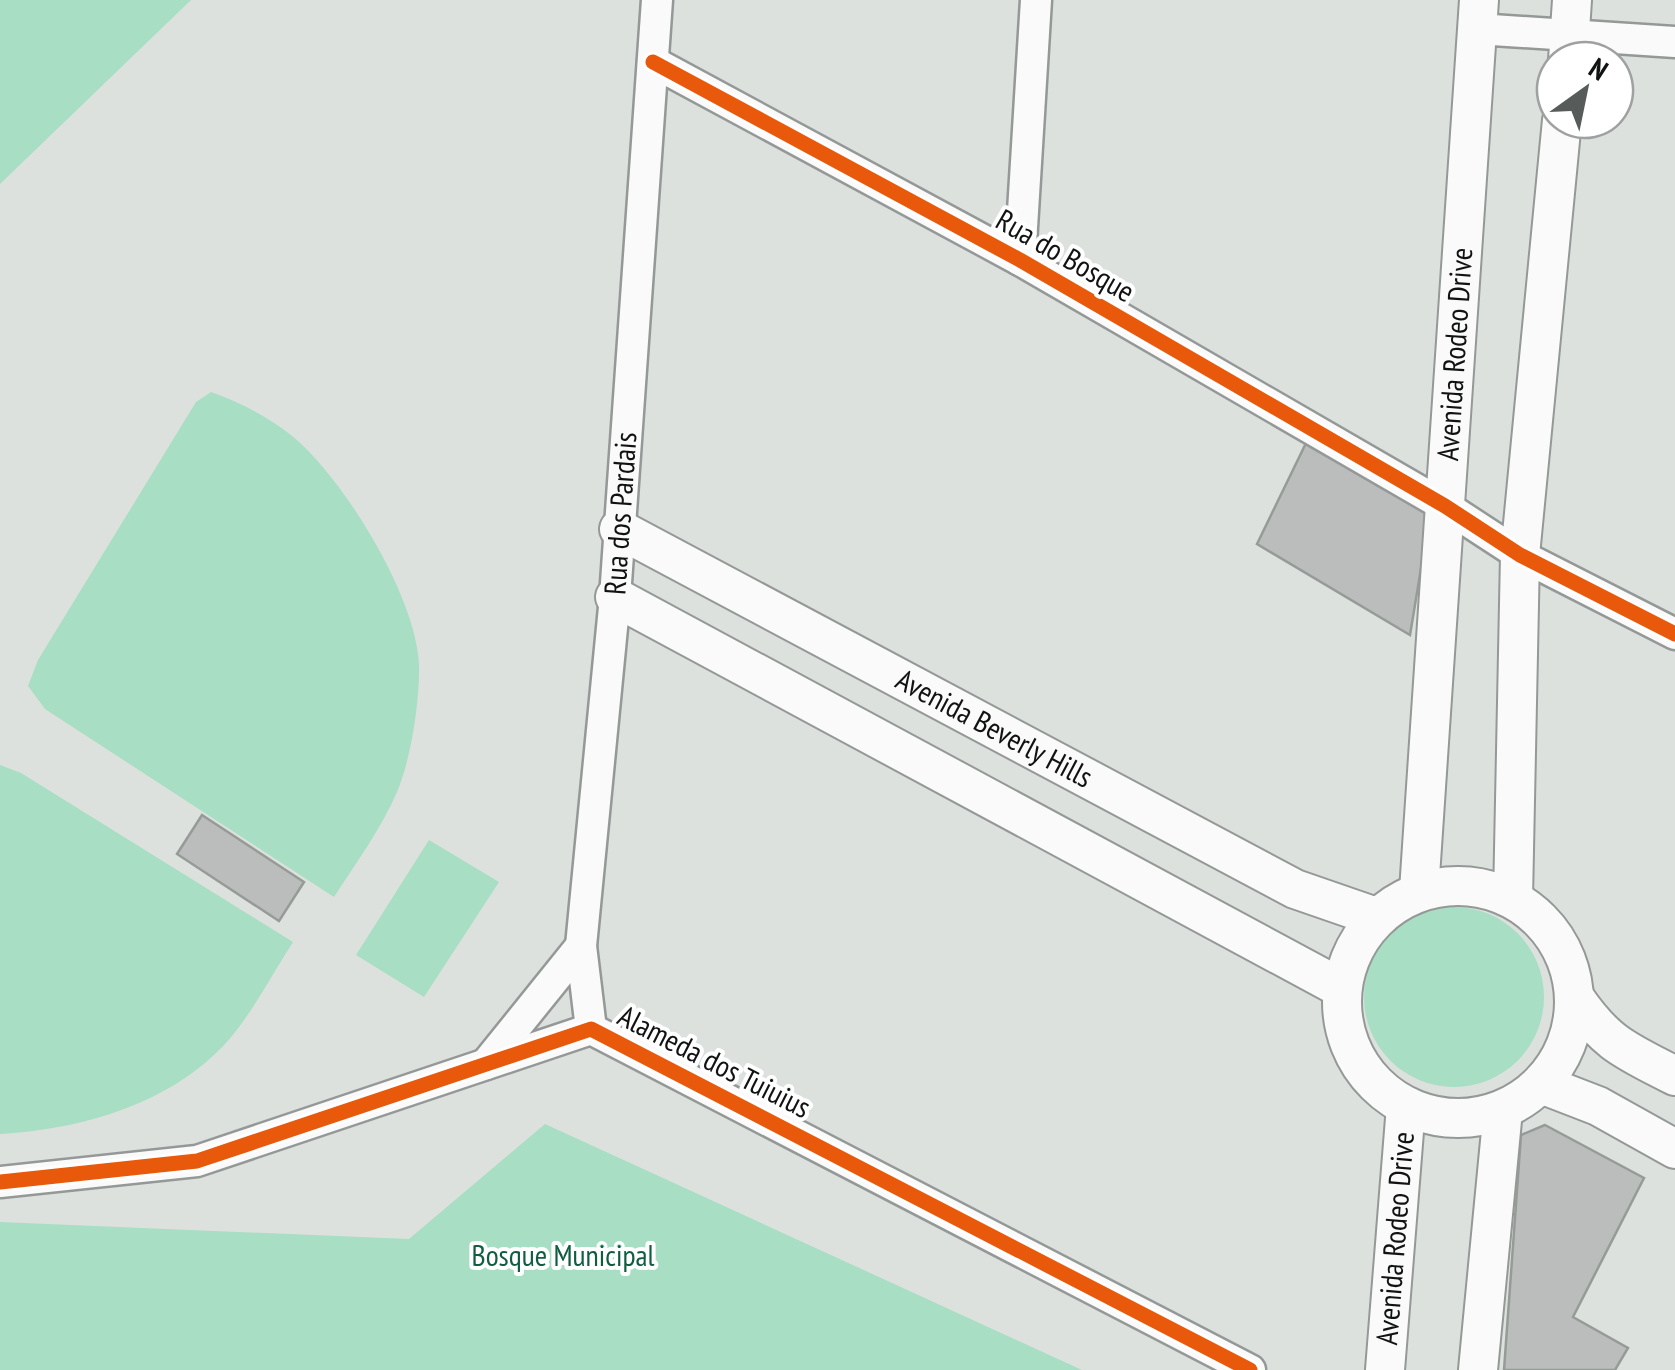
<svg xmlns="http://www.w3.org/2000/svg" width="1675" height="1370" viewBox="0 0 1675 1370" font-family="'PT Sans Narrow',sans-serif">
<rect width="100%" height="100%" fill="#dce1de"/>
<path fill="#a8dec3" d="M0,0H191L0,184Z
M211,392C239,402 267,416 291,435C343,477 416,596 419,664C420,701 411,759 397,792C381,829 356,863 334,897L45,709L28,686L38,660L196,402Z
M0,765L21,773L293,942C275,970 259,1000 239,1027C185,1100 87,1129 0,1134Z
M429,840L499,882L424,997L356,955Z
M1364 997a90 90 0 1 1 180 0a90 90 0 1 1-180 0Z
M545,1124L1082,1370H0V1222L409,1239Z"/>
<path fill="#babdbb" stroke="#979b98" stroke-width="2.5" d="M1307,441L1430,514L1410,635L1257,544Z
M202,815L304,882L279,921L177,854Z
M1545,1125L1644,1178L1573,1317L1628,1348L1615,1370H1504L1521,1135Z"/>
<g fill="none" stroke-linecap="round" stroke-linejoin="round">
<defs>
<g id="minor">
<path d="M1477,29L1675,42"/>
<path d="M653,62L1020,260L1445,506L1520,555L1675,634"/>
<path d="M1020,260L1036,0"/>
<path id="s1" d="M591,1029L581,946L615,597L657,0"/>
<path d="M486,1064L581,946"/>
<path d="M0,1182L197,1161L591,1029L1250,1370"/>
</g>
<g id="tertiary">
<path d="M1568,60L1572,0"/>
<path id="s2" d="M619,529L1295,889L1376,917"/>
<path d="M615,597L1341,988"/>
<circle cx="1458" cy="1002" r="116"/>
<path id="s3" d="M1419,891L1479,0"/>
<path d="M1513,899L1520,555L1562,120"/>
<path d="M1575,998C1607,1045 1627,1051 1675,1076"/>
<path d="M1541,1084L1598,1106L1675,1149"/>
<path id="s4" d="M1385,1370L1406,1106"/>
<path d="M1478,1370L1503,1110"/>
</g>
</defs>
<use href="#minor" stroke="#949896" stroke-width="35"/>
<use href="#tertiary" stroke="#949896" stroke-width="42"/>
<use href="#minor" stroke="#fafafa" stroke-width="30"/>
<use href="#tertiary" stroke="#fafafa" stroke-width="38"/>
<defs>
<path id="cycleway" d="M653,62L1020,260L1445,506L1520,555L1675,634
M0,1182L197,1161L591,1029L1250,1370"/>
</defs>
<use href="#cycleway" stroke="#fff" stroke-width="21"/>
<use href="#cycleway" stroke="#e8590c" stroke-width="15"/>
</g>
<g text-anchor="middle" stroke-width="8" stroke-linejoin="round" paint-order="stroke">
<g font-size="30" fill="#101311" stroke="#fff">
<text transform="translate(1065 256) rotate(30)" y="10">Rua do Bosque</text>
<text dy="10" stroke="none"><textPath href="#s3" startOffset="538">Avenida Rodeo Drive</textPath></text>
<text dy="10" stroke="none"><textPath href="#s1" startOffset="518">Rua dos Pardais</textPath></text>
<text dy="10" stroke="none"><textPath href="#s2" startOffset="425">Avenida Beverly Hills</textPath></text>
<text transform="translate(714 1062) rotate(27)" y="10">Alameda dos Tuiuius</text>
<text dy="10" stroke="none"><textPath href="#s4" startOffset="132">Avenida Rodeo Drive</textPath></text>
</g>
<g font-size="30" fill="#105e3f" stroke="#fff">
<text x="563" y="1266">Bosque Municipal</text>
</g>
</g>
<g transform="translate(1585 90) rotate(33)"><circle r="48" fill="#ffffff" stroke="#9fa1a0" stroke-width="2.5"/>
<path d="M0-8L18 38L0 25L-18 38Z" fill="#575b59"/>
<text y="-15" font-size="28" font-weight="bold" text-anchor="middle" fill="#101311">N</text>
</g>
</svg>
